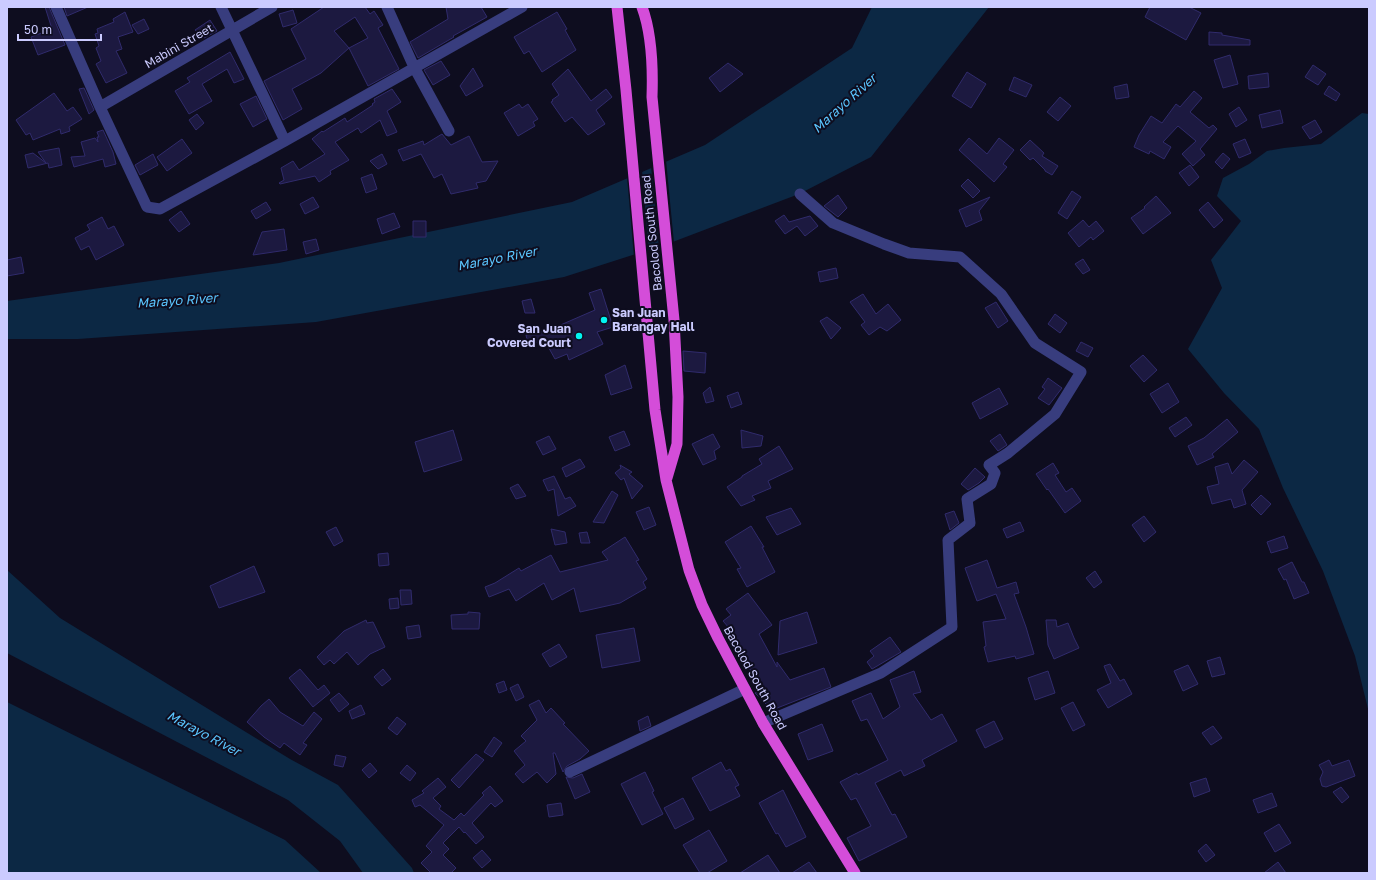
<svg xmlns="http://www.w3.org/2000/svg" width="1376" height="880" viewBox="0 0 1376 880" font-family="'Golos Text',sans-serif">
<rect width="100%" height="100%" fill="#0e0d1f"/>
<path fill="#0c2844" d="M872,7H989L871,157L799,194L670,243L564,277L316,322L78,339H7V301L279,263L572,202L705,145L852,48Z
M1362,113L1369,114V713L1355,656L1323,571L1283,488L1259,429L1224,393L1188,349L1222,288L1211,260L1241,221L1217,196L1223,178L1249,164L1267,151L1284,148L1321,144Z
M7,570L60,618L290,759L338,785L412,868L414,873H363L340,841L288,800L7,653Z
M7,702L285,840L321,873H7Z"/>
<path fill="#0e0d1f" d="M666,160L674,243L659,249L651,166Z
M642,170L649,252L634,257L627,177Z"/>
<path fill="#1c1940" stroke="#302b6c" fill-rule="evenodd" d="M45,7H49L65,45L38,55L31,37L52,29Z
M64,7H88L67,16Z
M324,7H365L370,14L374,11L383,25L378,28L399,69L368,86L349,48L321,73L292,89L302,109L283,120L264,81L306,59L291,29ZM355,17L368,38L349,48L334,31Z
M446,7H481L487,17L453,36L454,37L418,58L410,42L448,19Z
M1150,7H1189L1201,13L1186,40L1145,17Z
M293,10L297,23L283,27L279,14Z
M125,12L133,32L118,37L122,49L116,51L127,73L106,83L96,64L101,61L96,48L99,46L95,34L98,33L97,29L114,22L113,19Z
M557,12L567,29L565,30L576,50L542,72L529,51L524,54L514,37Z
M144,19L149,29L138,34L132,25Z
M210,20L217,31L204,38L195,30Z
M1209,32L1222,33V35L1250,40V45H1209Z
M230,52L244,79L234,83L227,69L202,84L212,101L189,114L175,91L190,82L187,78Z
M1230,55L1238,84L1223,88L1214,60Z
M441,61L450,75L433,85L424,70Z
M728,63L743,74L720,92L709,78Z
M1313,65L1326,74L1318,85L1305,77Z
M473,68L483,86L466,96L460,86Z
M568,69L591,101L606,89L612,97L596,110L605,124L588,135L572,117L565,122L551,102L553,101L552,100L559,95L552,84Z
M967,72L986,84L971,108L952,96Z
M1268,73L1269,87L1249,89L1248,76Z
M1014,77L1032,85L1026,97L1009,90Z
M1127,84L1129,97L1116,99L1114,87Z
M1329,86L1340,94L1336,101L1324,94Z
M84,88L94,110L89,114L79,89Z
M392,89L401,102L387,111L397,132L387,136L380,120L361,133L358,128L335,142L349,160L330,171L331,174L319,182L315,176L280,184L279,183L284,180L281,168L293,161L299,170L325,154L312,139L322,131L323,132L345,118L347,122L373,105L372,104L375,102L374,99Z
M1194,91L1202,98L1190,112L1209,128L1213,125L1217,129L1200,149L1205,155L1193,166L1182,154L1196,141L1178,126L1163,142L1171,147L1164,159L1150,151L1149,154L1134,147L1139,135L1151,116L1162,123L1176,104L1180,107Z
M54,93L67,111L73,107L82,119L69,127L70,131L61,134L60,129L33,140L30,133L26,135L16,120Z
M256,96L267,119L253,127L240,104Z
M1060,97L1071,106L1058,121L1047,112Z
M519,104L522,108L528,104L538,119L533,122L535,126L518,136L504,113Z
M1239,107L1247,120L1236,127L1229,114Z
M1280,110L1283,123L1262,128L1259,115Z
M197,114L204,123L196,130L189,120Z
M1315,120L1322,132L1310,139L1302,127Z
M103,130L113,152L116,164L105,167L103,159L74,167L71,157L85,156L81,142L95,138L98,142L97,137H99L97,132Z
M442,134L451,145L469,136L482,162L498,161L486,181L476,183L478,188L451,194L442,174L434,178L421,154L403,161L398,150L423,141L424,145Z
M969,138L987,154L999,138L1014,150L1003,164L1007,167L994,182L959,150Z
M182,139L192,153L167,171L157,157Z
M1245,139L1251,153L1239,158L1233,144Z
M1030,140L1044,153L1042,156L1058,166L1052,175L1045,171V170L1033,158L1030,160L1020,150Z
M59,148L62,165L49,168L48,163L28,168L25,155L33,153L46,163L38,152Z
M1223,153L1230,159L1222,169L1215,162Z
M153,154L158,165L140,175L135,165Z
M382,154L387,164L378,169L370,161Z
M1190,165L1199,177L1189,186L1179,173Z
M372,174L377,189L366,193L361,178Z
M968,179L980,191L973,198L961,186Z
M1072,191L1081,197L1067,219L1058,213Z
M838,195L847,208L838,217L824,206Z
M1156,196L1171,213L1143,234L1131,218L1145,208L1144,207Z
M313,197L319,207L305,214L300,204Z
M990,197L979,211L982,220L966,227L959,210Z
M266,202L271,210L256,219L251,211Z
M1208,202L1223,220L1214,228L1199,210Z
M181,211L190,224L179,232L169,220Z
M394,213L400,227L382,234L377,219Z
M784,215L789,222L810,216L818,226L805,236L797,226L785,234L775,221Z
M102,217L108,229L114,226L124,245L96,260L89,246L81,250L75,238L90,230L87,225Z
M1083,220L1089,227L1096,221L1104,231L1093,240L1091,237L1079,247L1068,233Z
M413,221H426V237H413Z
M284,229L287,250L253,255L262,232Z
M316,239L319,250L306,254L303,242Z
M21,257L24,273L7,276V260Z
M1083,259L1090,270L1083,274L1075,264Z
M836,268L838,278L820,282L818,272Z
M601,289L613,327L597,332L603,344L569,360L567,354L555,359L545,341L528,344L526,335L549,330L595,310L589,293Z
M863,294L876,314L888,304L901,320L887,331L880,327L869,335L861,325L865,322L850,302Z
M531,299L535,313H525L522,301Z
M996,302L1008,321L998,328L985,308Z
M1055,314L1067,323L1060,333L1048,324Z
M827,317L841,328L831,339L820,321Z
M1081,342L1093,348L1088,357L1076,351Z
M683,351L706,353L705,373L684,371Z
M1143,355L1157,370L1144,382L1130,366Z
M625,365L632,388L611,395L605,375Z
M1048,378L1062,388L1049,405L1038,398L1045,389L1042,387Z
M1168,383L1179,402L1162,413L1150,394Z
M710,387L714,401L706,403L703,393Z
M999,388L1008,404L980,419L972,403Z
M738,392L742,404L731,408L727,396Z
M1186,417L1192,425L1175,437L1169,428Z
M1227,419L1238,432L1212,454L1214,457L1197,465L1188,446L1204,438Z
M453,430L462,460L424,472L415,442Z
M741,430L763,436L761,446L742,448Z
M624,431L630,445L615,451L609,437Z
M713,434L720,447L714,451L716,459L703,465L692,444Z
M1000,434L1007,445L998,451L990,441Z
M549,436L556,449L543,455L536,442Z
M779,446L793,469L768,481L771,488L752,496L755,500L741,506L727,487L742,477V476L762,464L759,459Z
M580,459L585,467L566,477L562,468Z
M1244,460L1258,472L1242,490L1246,504L1234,508L1231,499L1212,504L1207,487L1219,484L1215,467L1228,463L1232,474Z
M1053,463L1059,473L1055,475L1066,492L1072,488L1081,501L1065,513L1048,489L1047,490L1036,474Z
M620,465L632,472L629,474L643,486L632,499L624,478L621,480L615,473L621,468Z
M975,468L985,477L979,483L968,490L961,484Z
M554,476L565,499L570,497L576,506L558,516L554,489L548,491L543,480Z
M518,484L526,496L516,499L510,488Z
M612,491L618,495L604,523L593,522Z
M1261,495L1271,504L1261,515L1251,505Z
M649,507L656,525L644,530L636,512Z
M791,508L801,524L777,535L766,517Z
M954,511L959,523L950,530L945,514Z
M1144,516L1156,532L1144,542L1132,525Z
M1020,522L1024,531L1007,538L1003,529Z
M751,526L764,547H762L775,572L747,587L737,569L741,568L725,542Z
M336,527L343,541L334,546L326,532Z
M551,529L565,532L567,543L555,545Z
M587,532L590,543H581L579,533Z
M1284,536L1288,548L1271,553L1267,542Z
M625,537L639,560L636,561L647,579L643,582L646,588L620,603L580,612L574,588L552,600L544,583L516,601L509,589L489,597L485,587L495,583L519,568L521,571L551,555L560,572L608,560L602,552Z
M388,553L389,565L379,566L378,554Z
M987,560L997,588L1016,582L1019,593L1014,594L1026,627L1034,654L1016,659L1015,656L988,662L984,647L986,646L983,622L1006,619L996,594L977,601L965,568Z
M1292,562L1302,582H1304L1309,593L1294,599L1286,579L1284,580L1278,569Z
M254,566L265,592L219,608L210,586Z
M1095,571L1102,582L1094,588L1086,578Z
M400,590H411L412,604L401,605Z
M748,593L772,625L759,634L777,667V662L790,680L824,668L831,687L772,710L755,693L764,689L749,668L740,650L738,651L731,639L736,636L723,621L731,615L726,609Z
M398,598L399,608L390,609L389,599Z
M468,612L480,613L479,629H452L451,615L468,614Z
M807,612L817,643L778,655L780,621Z
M366,620L367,623L373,622L385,647L370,654L358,665L347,652L334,664L330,660L324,665L317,657L344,631Z
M1046,620H1056L1057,627L1068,623L1074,638L1079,648L1054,659L1048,645Z
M419,625L421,637L408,639L406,627Z
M634,628L640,661L602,668L596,635Z
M890,637L901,652L872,669L867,662L874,656L870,651Z
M559,644L567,657L550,667L542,654Z
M1220,657L1225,674L1212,677L1207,661Z
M1110,664L1120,681L1124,679L1132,694L1108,708L1097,690L1111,683L1104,666Z
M1188,665L1198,684L1183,691L1174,671Z
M300,669L318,690L324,685L330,693L313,707L289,678Z
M383,669L391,679L382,686L374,677Z
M914,671L921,692L913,694L931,720L942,714L957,741L922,760L925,766L904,776L901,770L875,783L892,815L895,814L907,837L859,861L847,838L871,826L856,798L851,800L840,782L857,773L858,775L888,760L867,719L861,721L852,701L871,693L883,719L900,707L890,680Z
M1048,671L1055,693L1035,700L1028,678Z
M504,681L507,690L499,693L496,684Z
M518,684L524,697L516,701L510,688Z
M339,693L349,704L339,712L330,700Z
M269,699L280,712L303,726L314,712L322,719L303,743L307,745L300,755L284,743L280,748L264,737L247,722L261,706Z
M539,700L546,713L551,708L565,723L563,724L589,751L580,759L567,766L563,772L555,753H553L556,774L547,783L537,772L523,783L515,774L525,765L514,751L526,741L521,736L537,720L529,705Z
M1073,702L1085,725L1073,731L1061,708Z
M361,705L365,714L352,719L349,711Z
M648,716L651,726L640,731L638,721Z
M397,717L406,724L397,735L388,728Z
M994,721L1003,739L985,748L976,730Z
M822,724L833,751L808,760L798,734Z
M1213,726L1222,738L1211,745L1202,733Z
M494,737L502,743L492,757L484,752Z
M476,754L484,760L459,788L451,780Z
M336,755L346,757L343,767L334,765Z
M1329,760L1332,766L1349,760L1355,776L1326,787L1322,786L1320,779L1323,772L1319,765Z
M721,762L726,771L730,769L739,785L735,787L740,796L710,811L692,778Z
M370,763L377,771L369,778L362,770Z
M407,765L416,773L410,781L400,773Z
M645,772L654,791L652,792L663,814L642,825L621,784Z
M582,774L590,792L575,799L566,777L573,778Z
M438,778L446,787L433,798L441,806L439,809L454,820L461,813L464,816L484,795L482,793L490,786L503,801L495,807L491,803L472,823L484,837L476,844L465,832L464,833L459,827L443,843L449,849L443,855L456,868L451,873H431L421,863L432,852L426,846L444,825L420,805L415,807L412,800L424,793L422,791Z
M1206,778L1210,791L1194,797L1190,783Z
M1341,787L1349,797L1342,803L1333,792Z
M783,790L806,837L786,847L778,833L776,834L759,803Z
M1272,793L1277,806L1258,813L1253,800Z
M683,798L694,819L675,829L664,808Z
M561,803L563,815L549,817L547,805Z
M1279,824L1291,843L1275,852L1264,833Z
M709,830L727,861L707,873H700L683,845Z
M1206,844L1215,855L1206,862L1198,851Z
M482,850L491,860L482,868L473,858Z
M768,855L780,873H740Z
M809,862L817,873H792Z
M1278,862L1286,873H1264Z"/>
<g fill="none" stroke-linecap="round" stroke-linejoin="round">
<path stroke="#383d7e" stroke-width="11" d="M56,7L100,107L147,207L160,209L285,141L522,7
M221,7L285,141
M387,7L414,67L449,131
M100,107L272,7
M763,723L881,673L952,627L948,540L970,523L967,499L991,484L995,473L989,465L1008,453L1055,414L1081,372L1035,343L1001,294L960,257L909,253L884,244L833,223L800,194
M570,772L745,689"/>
<path stroke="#d44dd9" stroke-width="11" d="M617,7L626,90L655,410L666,480L689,570L702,605L718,638L763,723L855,873
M642,7C652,34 653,68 652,97L674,320L678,397L677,444L667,478"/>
</g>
<g fill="#02f4f1" stroke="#0e0d1f" stroke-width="1.5">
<circle cx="604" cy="320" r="4"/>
<circle cx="579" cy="336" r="4"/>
</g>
<g text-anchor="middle" stroke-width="4" stroke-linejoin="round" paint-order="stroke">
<g font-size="12" fill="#cbcbff" stroke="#0e0d1f">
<text transform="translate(179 46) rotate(-30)" y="4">Mabini Street</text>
<text transform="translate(652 233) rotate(-96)" y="4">Bacolod South Road</text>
<text transform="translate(755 678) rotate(61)" y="4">Bacolod South Road</text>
</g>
<g font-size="12" font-weight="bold" fill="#cbcbff" stroke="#0e0d1f" text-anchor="start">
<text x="612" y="317">San Juan<tspan x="612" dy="14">Barangay Hall</tspan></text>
<text x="571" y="333" text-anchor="end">San Juan<tspan x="571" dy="14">Covered Court</tspan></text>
</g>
<g font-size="13" font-style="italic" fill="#5ac5fe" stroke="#0e0d1f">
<text transform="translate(844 103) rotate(-42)" y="5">Marayo River</text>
<text transform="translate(497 258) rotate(-11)" y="5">Marayo River</text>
<text transform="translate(177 300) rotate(-4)" y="5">Marayo River</text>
<text transform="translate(204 733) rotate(28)" y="5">Marayo River</text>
</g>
</g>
<rect width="1376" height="880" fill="none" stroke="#cbcbff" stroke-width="16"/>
<path d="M18 34v6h83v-6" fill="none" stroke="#cbcbff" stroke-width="2"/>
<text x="24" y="34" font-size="12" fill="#cbcbff" stroke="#0e0d1f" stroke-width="3" paint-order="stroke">50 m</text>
</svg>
